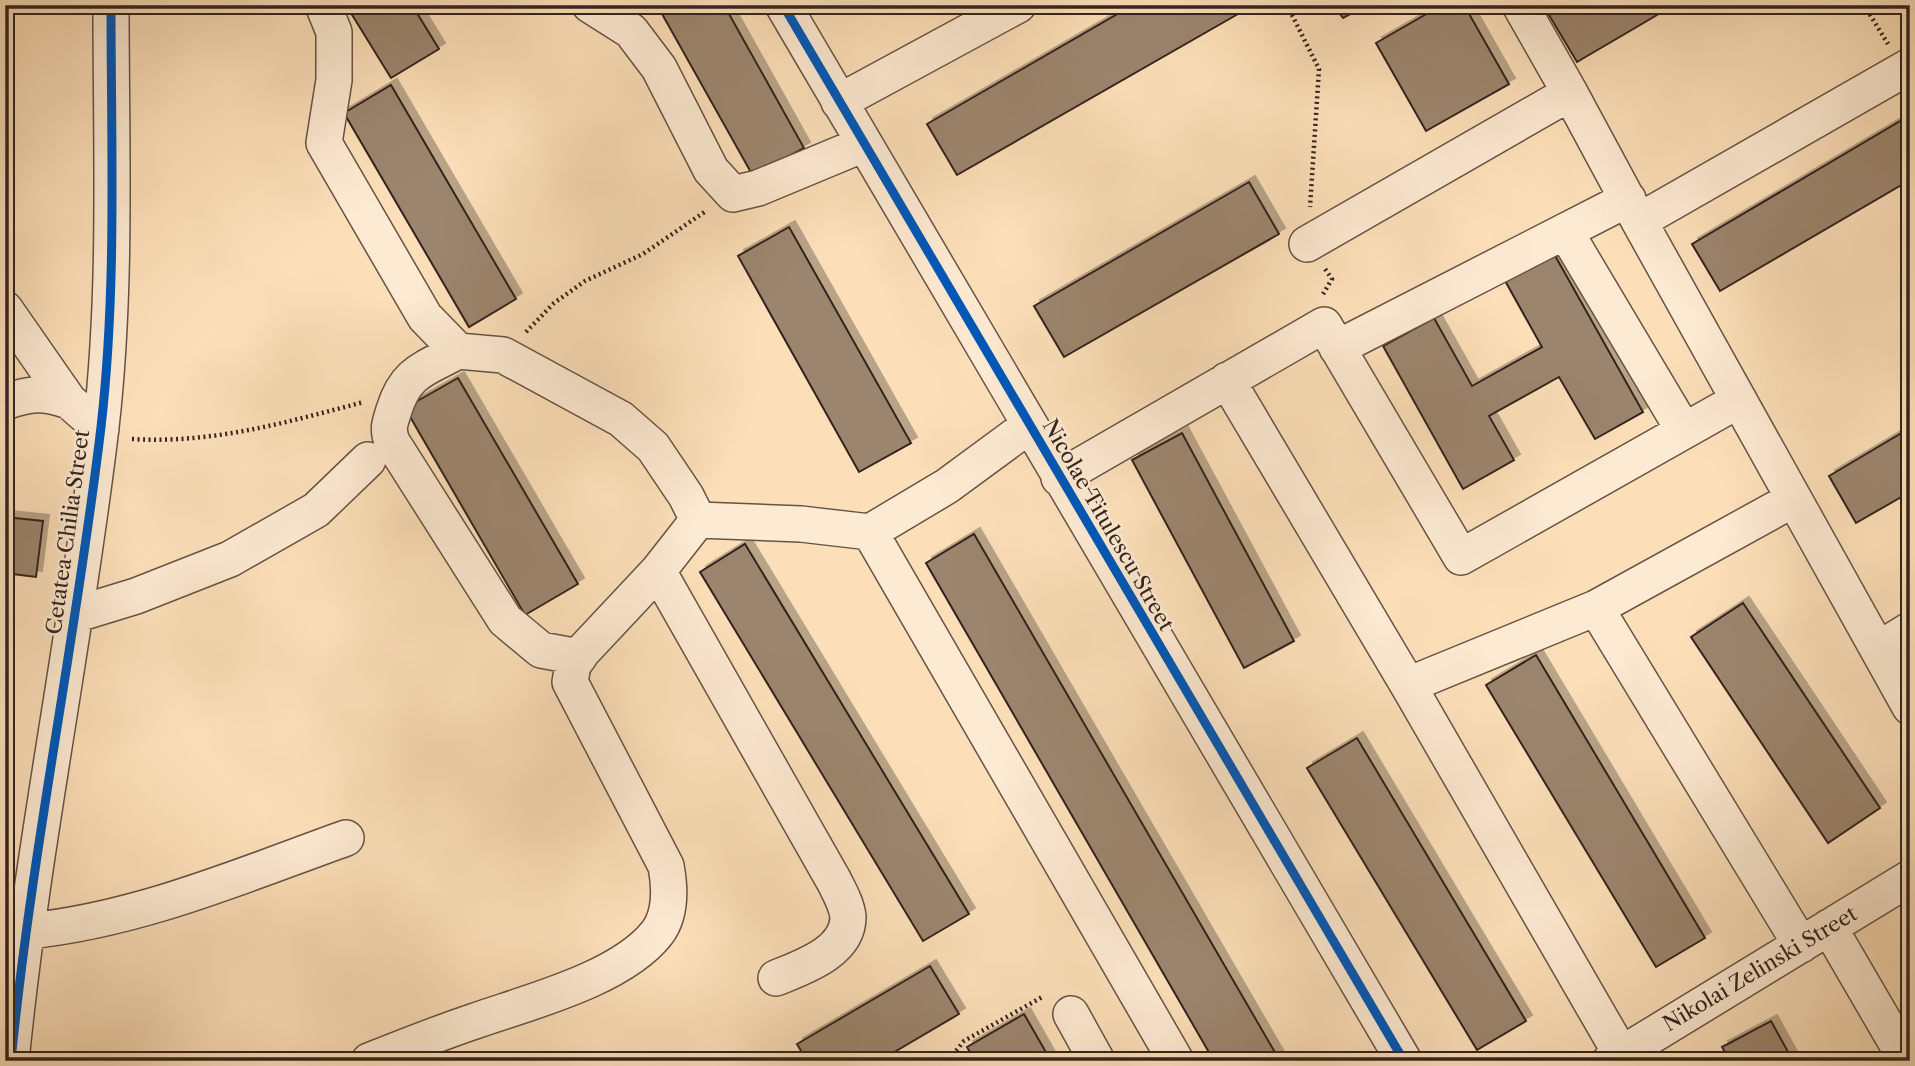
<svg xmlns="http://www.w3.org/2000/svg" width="1915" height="1066" viewBox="0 0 1915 1066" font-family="'Libre Caslon Text',serif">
<defs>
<filter id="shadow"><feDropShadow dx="6" dy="-6" stdDeviation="0" flood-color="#0004"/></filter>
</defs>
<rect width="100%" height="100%" fill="#fcdfb9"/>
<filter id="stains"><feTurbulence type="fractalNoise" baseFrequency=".00286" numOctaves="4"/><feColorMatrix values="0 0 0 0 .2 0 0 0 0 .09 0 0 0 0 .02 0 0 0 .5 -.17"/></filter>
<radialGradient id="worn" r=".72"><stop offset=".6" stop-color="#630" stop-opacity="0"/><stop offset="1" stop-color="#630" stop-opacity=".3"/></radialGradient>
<path fill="#9c856e" stroke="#33241d" stroke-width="2" filter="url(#shadow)" d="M346,5H412L439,49L391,78Z
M657,5H724L804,148L753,176Z
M1133,5H1242L1245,10L957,175L927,124Z
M1333,5H1367L1343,18Z
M1442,5H1464L1509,84L1426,131L1376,43Z
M1565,5H1674L1577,62L1549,15Z
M391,85L516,299L469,327L344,113Z
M1907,117L1910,180L1720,291L1692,244Z
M1249,182L1279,234L1064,357L1034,306Z
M789,227L911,443L859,472L738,256Z
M1553,252L1643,412L1595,439L1559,377L1489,416L1514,460L1463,489L1383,346L1434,318L1472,386L1542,347L1504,279Z
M458,378L578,584L525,615L405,408Z
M1910,428V492L1856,523L1829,476Z
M1182,433L1294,641L1244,668L1132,460Z
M5,517L43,521L36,577L5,573Z
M974,534L1280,1061H1214L926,563Z
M745,544L969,914L923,941L700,572Z
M1743,603L1880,808L1828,843L1691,637Z
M1536,655L1705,938L1656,967L1486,685Z
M1357,738L1526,1021L1477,1050L1307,768Z
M1910,936V956L1901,941Z
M930,966L959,1014L879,1061H807L797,1044Z
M1024,1014L1051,1061H975L967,1047Z
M1771,1021L1793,1061H1730L1722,1047Z"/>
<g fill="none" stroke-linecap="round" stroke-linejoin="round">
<defs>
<path id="minor" d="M323,5L334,32V80L324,143L425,317L458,351L503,355L621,419L653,447L686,496L698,520
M590,5L631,31L659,68L711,170L733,194L758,188L864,144
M783,5L1404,1061
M1520,5L1570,93
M839,102L1018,5
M1639,221L1794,499
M1565,231L1684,431
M1307,244L1570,93L1639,221L1910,66
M5,309L69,401L101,429
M1337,348L1628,199
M458,351C425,369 406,371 394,410C390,423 387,428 392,442L505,620L541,650L579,657
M1227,380L1408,685
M5,402C30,393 43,392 69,401
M1059,478L1324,325L1461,557L1739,400
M870,532L1176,1061
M658,571L834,881C839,891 847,905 848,917C848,952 803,967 776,978
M1596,608L1408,685L1621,1054
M74,615L136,596L230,559L316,510L368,460
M1879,649L1910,630
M1829,927L1907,1061
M28,931C138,920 243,875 346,838
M1801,945L1596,608L1794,499L1910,707
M1071,1014L1097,1061
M11,1061C32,848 76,639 101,427C117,287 111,146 111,5
M369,1061C404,1047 439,1033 475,1021C529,1002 621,979 657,933C671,915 670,887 666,866L570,682L573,665L583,651L658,571L698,520L801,524L870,532L947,486L1030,425
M1610,1061L1910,878"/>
</defs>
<use href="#minor" stroke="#655344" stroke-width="38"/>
<path stroke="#33241d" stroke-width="4.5" stroke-dasharray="2 3.5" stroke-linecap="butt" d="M1287,5L1319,69L1310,207
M1864,5L1888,44
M1323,294L1332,279L1325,269
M526,332L554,303L585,281L643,254L706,211
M132,439C213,444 287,422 364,402
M957,1061L955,1052L964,1041L1044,996"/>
<use href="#minor" stroke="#fdead2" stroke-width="35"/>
<defs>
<path id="cycleway" d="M783,5L1404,1061
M11,1061C32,848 76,639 101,427C117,287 111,146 111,5"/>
</defs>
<use href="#cycleway" stroke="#fdead2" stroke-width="13"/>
<use href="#cycleway" stroke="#0057b8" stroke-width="9"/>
</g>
<g text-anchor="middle" stroke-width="5" stroke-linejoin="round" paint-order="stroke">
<g font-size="21" fill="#33241d" stroke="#fdead2">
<text transform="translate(1108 525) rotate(60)" y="7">Nicolae Titulescu Street</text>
<text transform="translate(68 532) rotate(-82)" y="7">Cetatea Chilia Street</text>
<text transform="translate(1760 969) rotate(-31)" y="7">Nikolai Zelinski Street</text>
</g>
</g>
<rect width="1915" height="1066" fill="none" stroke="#fcdfb9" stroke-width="28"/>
<rect x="7" y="7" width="1901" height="1052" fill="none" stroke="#33241d" stroke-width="3.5"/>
<rect x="14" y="14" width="1887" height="1038" fill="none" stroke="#33241d" stroke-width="2"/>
<rect width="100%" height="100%" filter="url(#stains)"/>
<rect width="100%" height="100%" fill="url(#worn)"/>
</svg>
